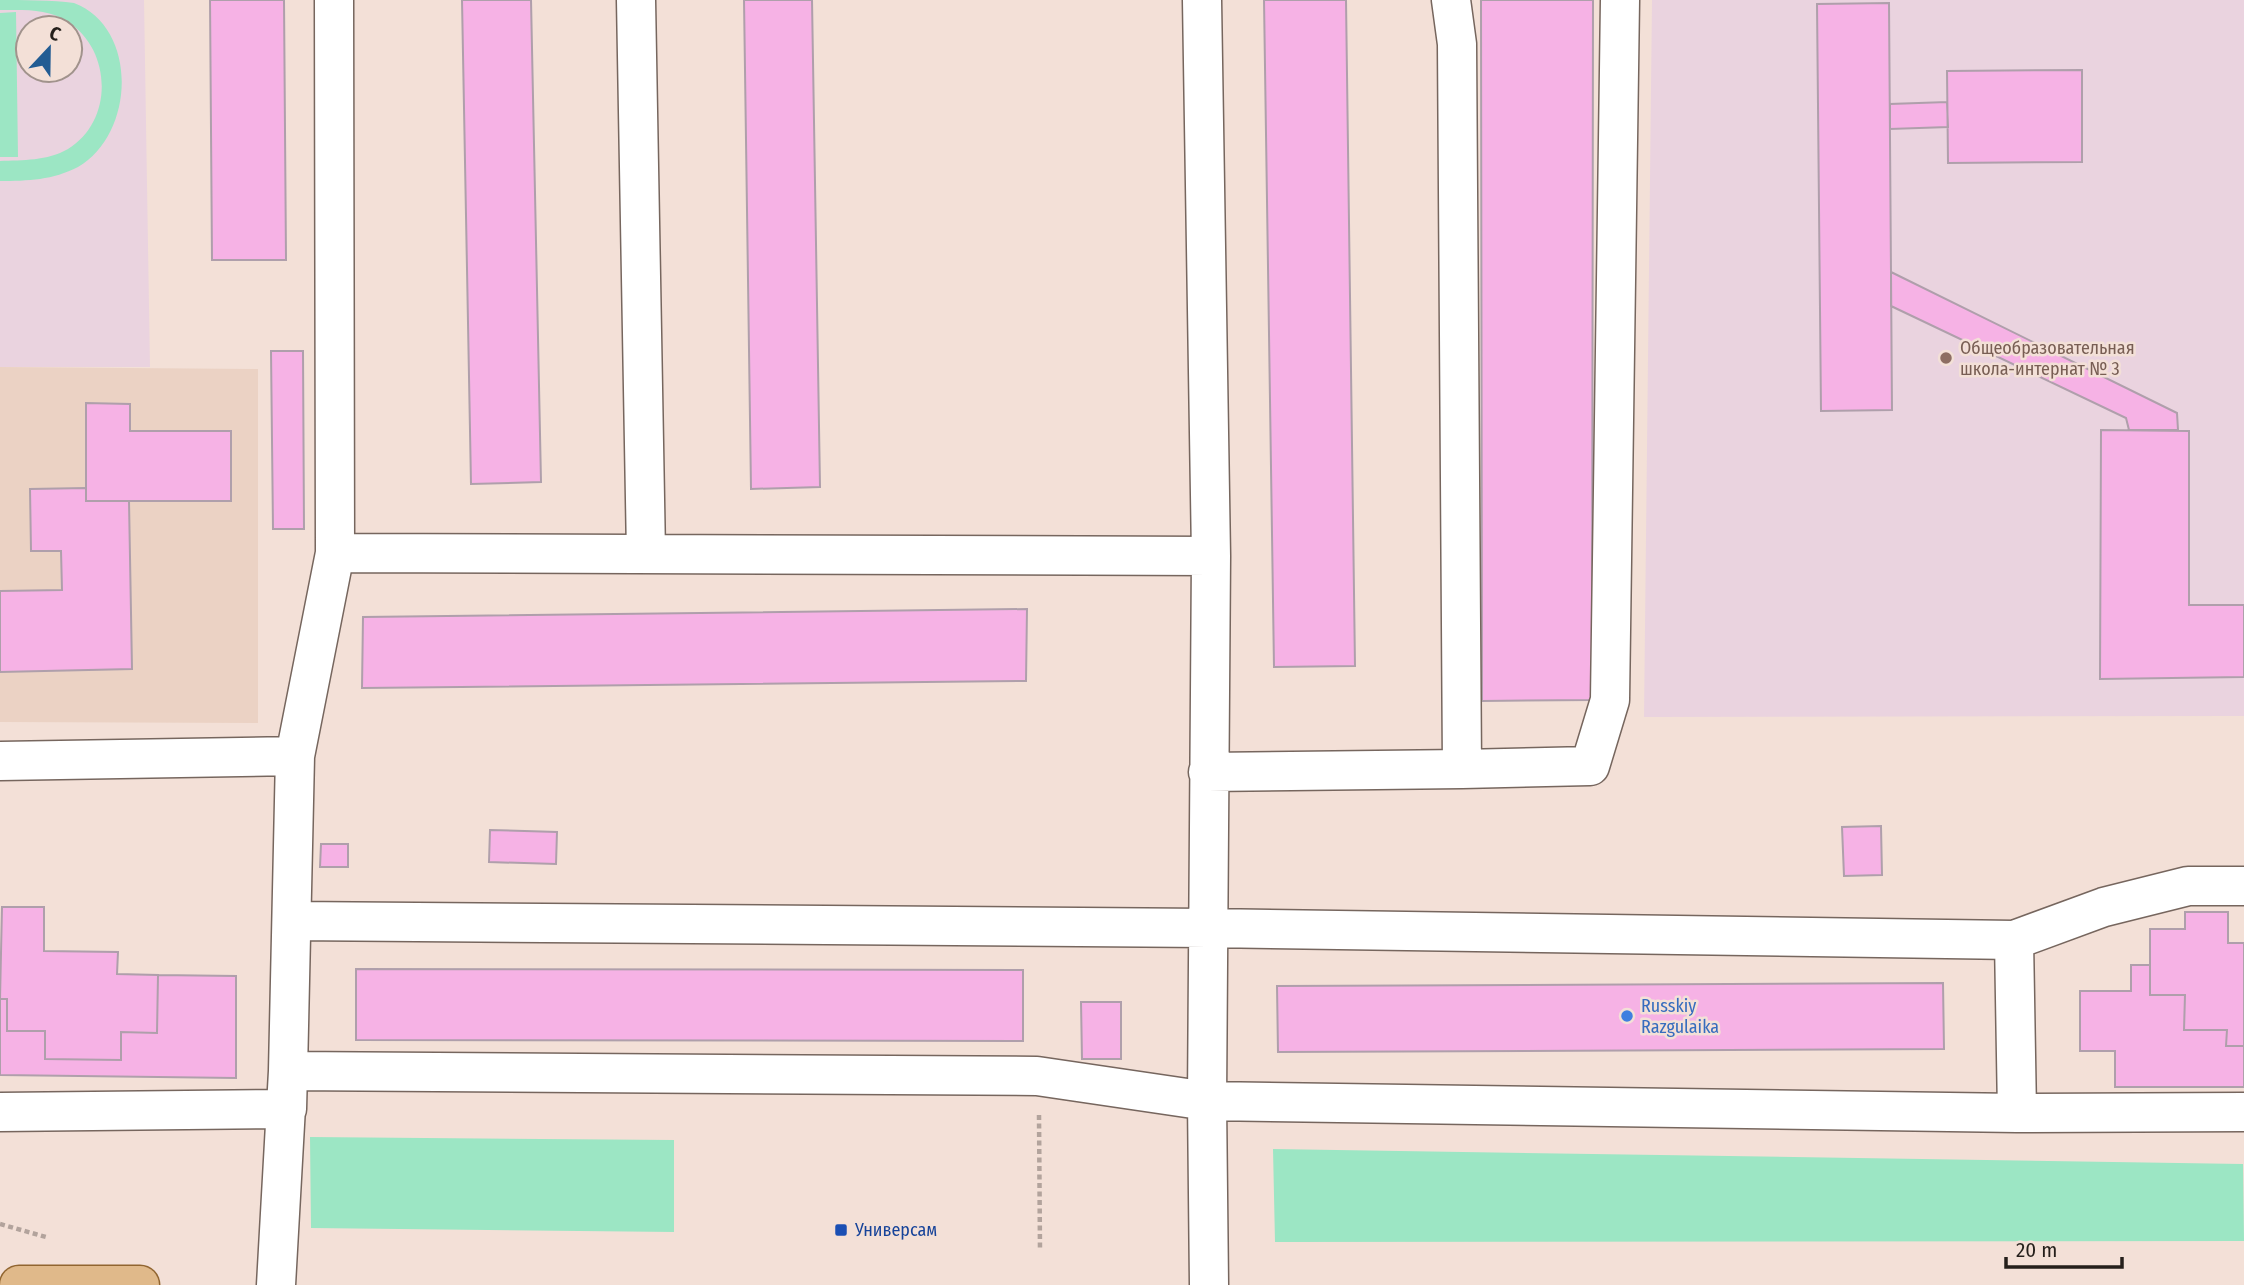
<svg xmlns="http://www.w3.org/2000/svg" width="2244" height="1285" viewBox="0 0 2244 1285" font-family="'Fira Sans Condensed',sans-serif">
<rect width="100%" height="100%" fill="#f3e0d7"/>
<path fill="#ebd2c4" d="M0,367L258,369V723L0,722Z"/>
<path fill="#ead3df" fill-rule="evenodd" d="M0,0H144L150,367H0ZM28,28H70V70H28Z
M1652,0H2244V716L1644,717Z"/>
<path fill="#9ce6c4" d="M0,0C22,0 53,0 74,3C139,28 135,134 78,167C53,180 28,181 0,181V161C23,160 47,161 68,149C114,121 112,50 68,22C48,8 23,10 0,10Z
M16,12L18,157H0V13Z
M310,1137L674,1140V1232L311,1228Z
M1273,1149L2243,1164L2244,1241L1275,1242Z"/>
<path fill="#f6b2e5" stroke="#af9fab" stroke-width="2" d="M210,0H284L286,260H212Z
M462,0H531L541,482L471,484Z
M744,0H812L820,487L751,489Z
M1264,0H1346L1355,666L1274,667Z
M1481,0H1593L1592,700L1482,701Z
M1889,3L1892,410L1821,411L1817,4Z
M2082,70V162L1948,163L1947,71Z
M1947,102L1948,127L1890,129V104Z
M1891,272L2177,413L2178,430H2129L2126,418L1891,306Z
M271,351H303L304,529H273Z
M86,403L130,404V431H231V501H86Z
M2101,430L2189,431V605H2244V677L2100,679Z
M86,488V501H129L132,669L0,672V591L62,590L61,551H31L30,489Z
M1027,609L1026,681L362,688L363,617Z
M1881,826L1882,875L1844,876L1842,827Z
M490,830L557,832L556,864L489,862Z
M321,844H348V867H320Z
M2,907H44V951L118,952L117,974L158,975L157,1033L121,1032V1060L45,1059V1031H7V999H0Z
M2185,912H2228V943H2244V1046H2226L2227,1030H2184L2185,995H2150V929H2185Z
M2131,965H2150V995H2185L2184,1030H2227L2226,1046H2244V1087H2115V1051H2080V991H2131Z
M356,969L1023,970V1041L356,1040Z
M158,975L236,976V1078L0,1075V999H7V1031H45V1059L121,1060V1032L157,1033Z
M1943,983L1944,1049L1278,1052L1277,986Z
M1081,1002H1121V1059H1082Z"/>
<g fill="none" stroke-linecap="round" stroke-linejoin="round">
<defs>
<path id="minor" d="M636,0L646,554
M1202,0L1211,556L1207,1101L1209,1285
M335,553L1211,556
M295,756L335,553L334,0
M0,761L295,756L288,1071L276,1285
M1462,769L1590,766L1610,700L1620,0
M1208,772L1462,769L1457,44L1451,0
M292,921L1208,928L2014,940L2104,907L2188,886H2244
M2014,940L2017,1113
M0,1112L287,1109L288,1071L1037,1076L1207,1101L2017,1113L2244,1112"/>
<path id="major" d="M19,1285H140"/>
</defs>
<use href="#minor" stroke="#76665e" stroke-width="41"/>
<use href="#major" stroke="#916530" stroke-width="41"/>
<path stroke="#b2a39c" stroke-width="4.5" stroke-dasharray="5 3.5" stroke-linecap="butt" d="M1039,1115L1040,1251
M0,1224L46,1237"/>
<use href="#minor" stroke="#fff" stroke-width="38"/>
<use href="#major" stroke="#e0b98a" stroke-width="38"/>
</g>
<circle fill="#8d6e63" stroke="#f3e0d7" stroke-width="2.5" cx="1946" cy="358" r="7"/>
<circle fill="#3f7fe0" stroke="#f3e0d7" stroke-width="2.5" cx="1627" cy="1016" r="7"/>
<rect fill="#1a4fb4" stroke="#f3e0d7" stroke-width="2.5" x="834" y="1223" width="14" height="14" rx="3.5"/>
<g text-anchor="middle" stroke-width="5" stroke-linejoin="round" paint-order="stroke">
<g font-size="18" fill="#785e54" stroke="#f3e0d7" text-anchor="start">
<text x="1960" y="354">Общеобразовательная<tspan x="1960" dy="21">школа-интернат № 3</tspan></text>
</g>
<g font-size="18" fill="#366cbe" stroke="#f3e0d7" text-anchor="start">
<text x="1641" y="1012">Russkiy<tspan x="1641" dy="21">Razgulaika</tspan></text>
</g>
<g font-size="18" fill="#164399" stroke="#f3e0d7" text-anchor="start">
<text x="855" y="1236">Универсам</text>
</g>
</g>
<g transform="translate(49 49) rotate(22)"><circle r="33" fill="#f3e0d7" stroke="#a1938c" stroke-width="2"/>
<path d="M0-5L12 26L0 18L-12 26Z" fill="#225c93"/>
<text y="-10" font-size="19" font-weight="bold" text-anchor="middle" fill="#251f1b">С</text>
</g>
<path d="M2006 1257v10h116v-10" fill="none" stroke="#251f1b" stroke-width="3.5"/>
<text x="2016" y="1257" font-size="21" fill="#251f1b" stroke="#f3e0d7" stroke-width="5" paint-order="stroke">20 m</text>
</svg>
